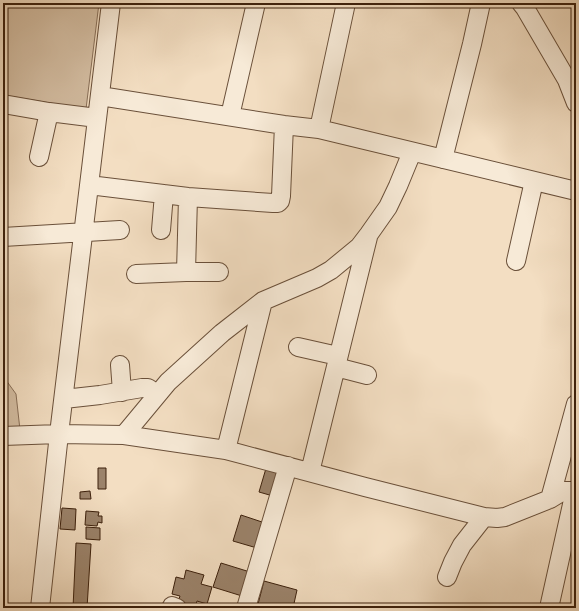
<svg xmlns="http://www.w3.org/2000/svg" width="579" height="611" viewBox="0 0 579 611" font-family="'IM FELL Double Pica',serif">
<rect width="100%" height="100%" fill="#f3dec2"/>
<filter id="stains"><feTurbulence type="fractalNoise" baseFrequency=".005" numOctaves="4"/><feColorMatrix values="0 0 0 0 .2 0 0 0 0 .09 0 0 0 0 .02 0 0 0 .5 -.17"/></filter>
<radialGradient id="worn" r=".72"><stop offset=".6" stop-color="#630" stop-opacity="0"/><stop offset="1" stop-color="#630" stop-opacity=".3"/></radialGradient>
<path fill="#d4bea3" stroke="#886f58" d="M3,3H99L86,109L3,95Z
M3,376L16,394L20,430L3,431Z"/>
<path fill="#9b836b" stroke="#3c200c" d="M267,465L281,469L273,496L259,492Z
M98,468H106V489H98Z
M90,491L91,499H80V492Z
M62,508L76,509L75,530L60,529Z
M86,511L99,512L98,516H102V523L98,522L97,526L85,525Z
M241,515L265,523L257,548L233,541Z
M86,527L100,528V540L86,539Z
M76,543L91,544L87,608H73Z
M221,563L250,572L242,596L213,587Z
M186,570L204,575L201,584L212,587L207,604L197,601L195,608H189L177,605L180,596L172,594L176,577L184,579Z
M264,581L297,590L293,608H257Z"/>
<g fill="none" stroke-linecap="round" stroke-linejoin="round">
<defs>
<path id="minor" d="M521,3L525,8L567,80L576,103
M100,96L284,125L319,129L576,191
M3,104L49,112L97,118
M230,116L256,3
M319,129L346,3
M39,157L49,112
M443,159L472,44L481,3
M89,185L188,197L273,203H278L280,201L281,196L284,125
M161,230L164,194
M3,237L120,230
M516,261L534,181
M186,272L188,197
M136,274L186,272H219
M298,347L338,356
M120,365L122,392
M336,367L367,375
M64,399L100,395L142,388H148L157,394
M124,435L168,382L222,333L263,301L317,278L331,270L359,247L369,234L388,207L398,186L412,152
M3,436L59,434L111,3
M226,450L365,487L484,517L497,518L505,517L550,499L563,491H576
M310,472L368,237
M550,499L576,404
M447,577L453,562L462,545L484,517
M172,606L177,608
M40,608L59,434L124,435L226,450L263,301
M246,608L288,466
M549,608L575,491"/>
</defs>
<use href="#minor" stroke="#6a503a" stroke-width="20"/>
<use href="#minor" stroke="#f7ead7" stroke-width="18"/>
</g>
<rect width="579" height="611" fill="none" stroke="#f3dec2" stroke-width="16"/>
<rect x="4" y="4" width="571" height="603" fill="none" stroke="#3c200c" stroke-width="2"/>
<rect x="8" y="8" width="563" height="595" fill="none" stroke="#3c200c"/>
<rect width="100%" height="100%" filter="url(#stains)"/>
<rect width="100%" height="100%" fill="url(#worn)"/>
</svg>
